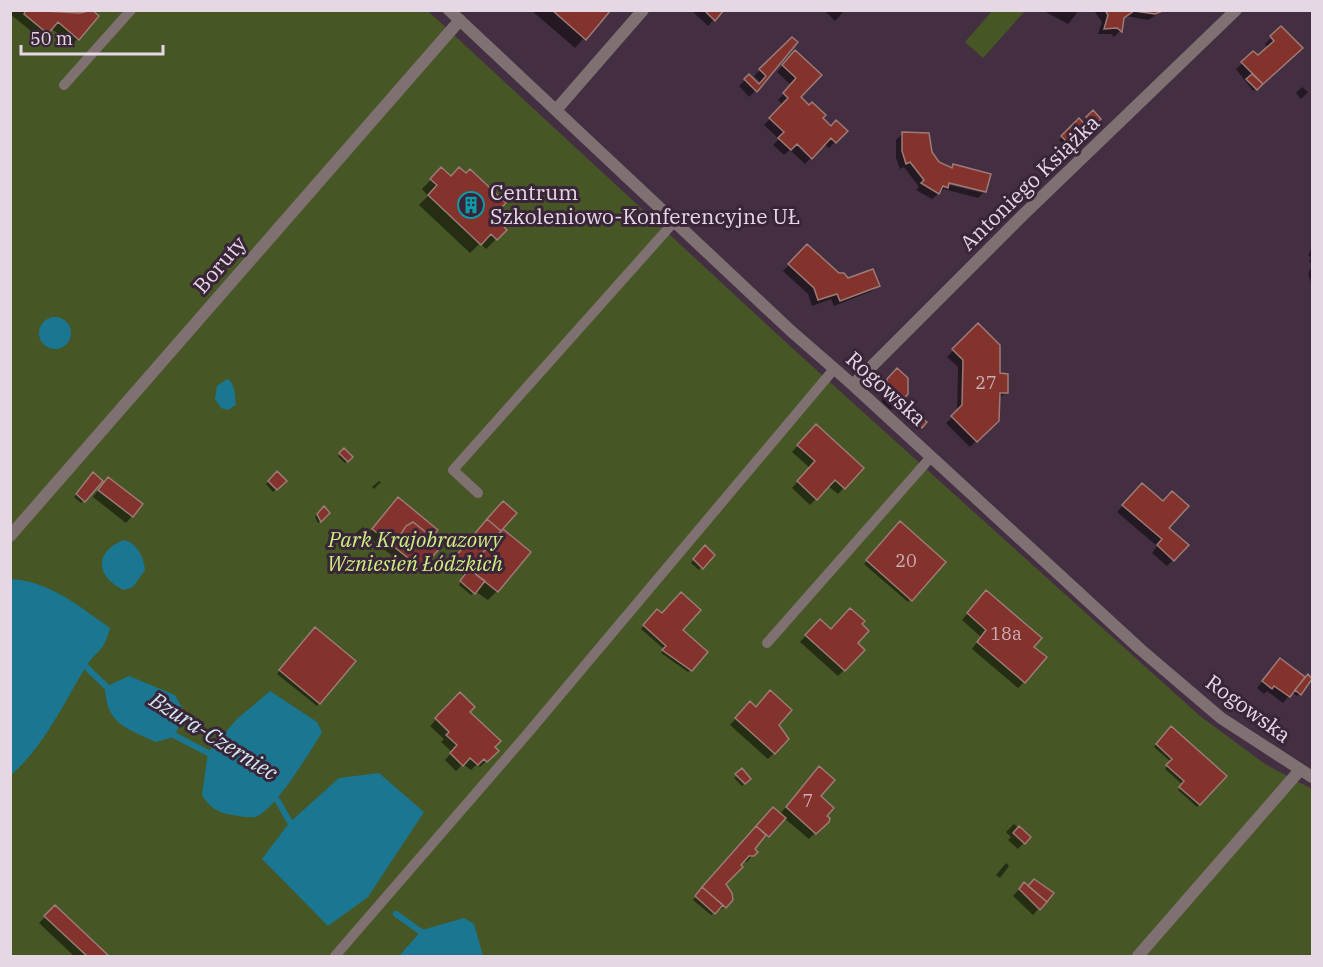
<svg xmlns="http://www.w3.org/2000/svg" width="1323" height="967" viewBox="0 0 1323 967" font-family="'IBM Plex Serif',serif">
<rect width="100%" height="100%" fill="#442f42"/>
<path fill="#465625" d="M993,10L1025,11L983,58L965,42Z
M10,11H428L791,347L1200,716L1265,764L1312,789V956H11Z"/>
<path fill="#1b7691" d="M39 333a16 16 0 1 1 32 0a16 16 0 1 1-32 0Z
M227,379C235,382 235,396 236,405L228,410L221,408L215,399L217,386Z
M124,540C137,543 144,557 145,570L133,587L124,590C95,577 94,551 124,540Z
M13,579C52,583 79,606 110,628C103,655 95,650 84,670C61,708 44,746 11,775L10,585Z
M129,676L175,695L185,713L174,737L156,742C126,728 106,724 105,687Z
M270,691L317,722L322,732C312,749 274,812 255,817C250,818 238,816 232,815C218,813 209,807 202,795L208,752L237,719Z
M379,773L424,812L368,897L328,926L262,859L289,823L339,778Z
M464,918L474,924L483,956H399L422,930Z"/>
<path fill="#0007" fill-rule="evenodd" d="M10,10H75L80,14L84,10H90L97,16L72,45L51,28L41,39L10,14Z
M531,10H609L575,48Z
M695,10H722L708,26L693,12Z
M827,10H845L835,21L826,12Z
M1079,10L1068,24L1044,11V10Z
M1089,10H1164L1148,20L1126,16L1122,19L1120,31L1114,37L1111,34H1098L1102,22L1095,12Z
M1281,28L1294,54L1253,91L1236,69L1253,53L1257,58L1268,48L1265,44Z
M792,39L796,42L755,91L749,97L739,86L749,76L759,86L761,83L754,76Z
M795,52L799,97L831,128L846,131L829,148L824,144L805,164L790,150L784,155L773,145L779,139L764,125L783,105L778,100L791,85L777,72Z
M1302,87L1308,92L1301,99L1296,93Z
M1093,112L1099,119L1091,127L1084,120Z
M1079,120L1089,131L1069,150L1059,140Z
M902,134L930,152L938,163L950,169L953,166L985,191L978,198L944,189L932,199L916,190L919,187L904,167L900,169L896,158V140ZM942,180L983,190V193L941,183Z
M441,169L450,178L499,208L497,222L505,230L486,249L480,243L470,253L419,205L428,196L422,189Z
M807,246L838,275L848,280L878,285L872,291L834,306L831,299L812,306L808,294L783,271Z
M1312,246V264L1309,262L1311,257L1308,256Z
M1312,265V285L1308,274Z
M978,326L1007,392L998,399L997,420L970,447L946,423L957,413L958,367L947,357Z
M897,370L907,394L891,410L882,402L881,387Z
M916,415L925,423L918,429L910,421Z
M816,426L862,468L838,494L828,486L810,505L792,488L810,468L792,452Z
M344,450L351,457L345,463L338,456Z
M277,473L284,481L273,492L266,484Z
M90,477L100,481L81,503L74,497Z
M379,481L381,482L374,489L372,487Z
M102,485L141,505L126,523L93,497Z
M1136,491L1167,529L1187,545L1167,566L1152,553L1157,546L1117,512Z
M392,505L427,540L421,568L415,574L365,534L362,538L356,533L363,527L369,533Z
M324,508L328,513L318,523L315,517Z
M497,509V591L488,600L475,591L471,595L459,585L464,576L450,564Z
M900,524L944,562L908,602L864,564Z
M705,547L713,555L699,570L691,563Z
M980,599L1032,647L1024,682L1018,688L972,649L981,637L962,620Z
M657,611L706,653L688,672L661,653L664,649L641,629Z
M820,621L863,650L838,676L800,642Z
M312,631L319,703L317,706L277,674Z
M1280,660L1305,679L1300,694L1297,696L1292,692L1283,703L1267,691L1264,694L1257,688Z
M460,694L468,712L496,751L480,767L477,764L471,770L463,764L456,771L445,760L452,752L441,742L444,739L430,726Z
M750,703L777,725L788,739L768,759L730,725Z
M1171,729L1225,776L1197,807L1178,790L1183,785L1165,769L1171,762L1154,747Z
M819,768V796L827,821L809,839L784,818L753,849V855L747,862L742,861L724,884L725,907L711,915L693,900L766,815H779Z
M742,771L749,779L742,786L734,778Z
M1014,824L1029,837L1018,849L1008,840L1011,837L1006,832Z
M1006,863L1009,866L1000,878L996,875Z
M1040,882L1052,893L1033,915L1013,896L1024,884L1028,887Z
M55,907L107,956H74L39,923Z"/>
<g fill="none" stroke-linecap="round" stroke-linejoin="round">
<path stroke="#1b7691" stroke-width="6" d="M80,666H85L111,691
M168,732L214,756
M270,793C282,801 284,818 295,828
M396,914L427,936"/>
</g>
<path fill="#83322c" stroke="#9d7b77" stroke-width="1.5" d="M26,10L80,13L92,10L99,16L79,40L58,22L48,34L24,14Z
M552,10H611L586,40Z
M704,10H724L715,21Z
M1105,10H1165L1155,14L1134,11L1124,18L1122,32L1117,28L1104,29L1108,15Z
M1281,26L1303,48L1263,84L1241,62L1253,51L1258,55L1274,41L1270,36Z
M792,37L798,42L757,92L744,79L749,74L759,84L766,76L759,69Z
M795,50L822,75L801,97L809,105L812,102L826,115L823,118L831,126L836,120L848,131L836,143L831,138L812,159L797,144L791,150L778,138L784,132L769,118L788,98L783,93L796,78L782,65Z
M1252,74L1263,84L1257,90L1246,79Z
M1093,110L1101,119L1094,126L1086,117Z
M1079,118L1091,131L1073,148L1061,136Z
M902,132L929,133L932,152L939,162L952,168L953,164L991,174L986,192L949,183L948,188L943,186L939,194L921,183L924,180L910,162L906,164L902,151Z
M441,167L451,176L459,167L466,173L470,169L506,203L501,208L507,213L499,222L507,230L497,240L491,234L481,245L428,195L437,185L430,179Z
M807,244L839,273H844L848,278L873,269L880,286L840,301L837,294L818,300L814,288L788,264Z
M978,323L1000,345V373L1008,374V393H1000L999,421L977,442L951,416L962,405L963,360L952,349Z
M897,368L908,378V394L898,405L887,395V379Z
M916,413L927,422L922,428L912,418Z
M816,424L864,468L845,489L835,480L817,500L797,481L815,461L797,445Z
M344,448L353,457L348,462L339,453Z
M277,471L287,481L277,490L268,481Z
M93,472L103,481L85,502L76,494Z
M108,477L143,504L133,517L98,490Z
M1142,483L1163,501L1172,491L1189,506L1169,528L1189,545L1174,561L1157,545L1162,539L1122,505Z
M398,497L438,530L432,537L413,522L406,526L393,546L372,529Z
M503,501L517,513L501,531L487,519Z
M324,506L330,513L321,522L317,514Z
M487,519L501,531L469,569L455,557Z
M900,521L946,562L912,601L866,560Z
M413,522L432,537L429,540L439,549L422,569L393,546L406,526Z
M503,529L531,552L498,592L469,569Z
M705,545L715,555L703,569L693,559Z
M469,569L485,581L475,594L460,581Z
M986,590L1042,638L1034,647L1047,657L1025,683L977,642L986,630L967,613Z
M681,592L701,610L683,630L708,652L692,671L662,650L666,646L643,625L657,609L662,613Z
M850,608L865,621L862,624L869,631L858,643L865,650L845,671L805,635L820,619L831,629Z
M315,627L356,661L320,704L279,670Z
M1280,658L1305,677L1290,697L1274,686L1272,689L1262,681Z
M1308,674L1312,679L1301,695L1295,690Z
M770,690L792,710L779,725L789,739L775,754L735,718L750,701L756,707Z
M460,692L475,707L470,712L501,741L495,747L499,751L487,762L484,759L478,765L470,758L463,766L450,753L457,745L446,735L449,732L435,718Z
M1171,726L1227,776L1200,805L1179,787L1184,781L1166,765L1172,759L1156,744Z
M819,766L835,780L821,796L834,808L827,816L830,818L829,822L816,834L786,807Z
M742,768L751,779L745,784L735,774Z
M773,807L786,818L769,837L756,826Z
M756,826L766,835L755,849L758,852L754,856H749L741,865L743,867L726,884L732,893L733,900L726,908L702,887Z
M1019,826L1031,837L1025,844L1013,833Z
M1034,879L1054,893L1047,902L1028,886Z
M1024,882L1047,902L1040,910L1019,889Z
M702,887L723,905L715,914L695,896Z
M55,905L109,956H87L44,916Z"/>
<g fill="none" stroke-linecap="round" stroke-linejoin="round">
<path stroke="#7f7071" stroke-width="10" d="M64,85L131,10
M478,493L453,470L674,222
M767,643L931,457
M335,956L528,733L834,369"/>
<path stroke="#7f7071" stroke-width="12" d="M449,10L791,331L853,385L1140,649L1221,718L1312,777
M556,110L643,10
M853,385L1024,214L1236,10
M10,536L460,20
M1138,956L1300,770"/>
</g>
<defs>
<symbol id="building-ring" viewBox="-11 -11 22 22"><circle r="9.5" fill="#392537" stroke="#0f9aa8" stroke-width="1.5"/><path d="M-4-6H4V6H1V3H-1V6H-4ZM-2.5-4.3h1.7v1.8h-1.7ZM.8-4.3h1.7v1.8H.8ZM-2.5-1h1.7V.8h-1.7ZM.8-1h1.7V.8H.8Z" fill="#0f9aa8"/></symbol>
</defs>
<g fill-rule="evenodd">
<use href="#building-ring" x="456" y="190" width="30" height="30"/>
</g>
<g text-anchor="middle" stroke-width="6" stroke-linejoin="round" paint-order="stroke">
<g font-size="18" fill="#ccaeb6">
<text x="986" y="389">27</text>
<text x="906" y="567">20</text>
<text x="1006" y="640">18a</text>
<text x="808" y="807">7</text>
</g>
<g font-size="21" fill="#e5d8e4" stroke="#392537">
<text transform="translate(1030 183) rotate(-44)" y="7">Antoniego Książka</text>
<text transform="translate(220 265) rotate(-49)" y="7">Boruty</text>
<text transform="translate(886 389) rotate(42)" y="7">Rogowska</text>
<text transform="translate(1248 709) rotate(36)" y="7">Rogowska</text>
</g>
<g font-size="21" fill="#e5d8e4" stroke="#392537" text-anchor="start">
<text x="490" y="200">Centrum<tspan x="490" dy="24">Szkoleniowo-Konferencyjne UŁ</tspan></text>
</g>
<g font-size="21" font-style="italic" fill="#ccef81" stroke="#392537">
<text x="415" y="547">Park Krajobrazowy<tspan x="415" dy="24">Wzniesień Łódzkich</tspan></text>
</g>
<g font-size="22" font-style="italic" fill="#d0e8f2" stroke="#392537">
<text transform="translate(214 736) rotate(32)" y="8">Bzura-Czerniec</text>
</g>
</g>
<rect width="1323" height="967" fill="none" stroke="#e5d8e4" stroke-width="24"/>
<path d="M21 45v9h142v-9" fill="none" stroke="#e5d8e4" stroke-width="3"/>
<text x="30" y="45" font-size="18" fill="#e5d8e4" stroke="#392537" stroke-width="4.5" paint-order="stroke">50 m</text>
</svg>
